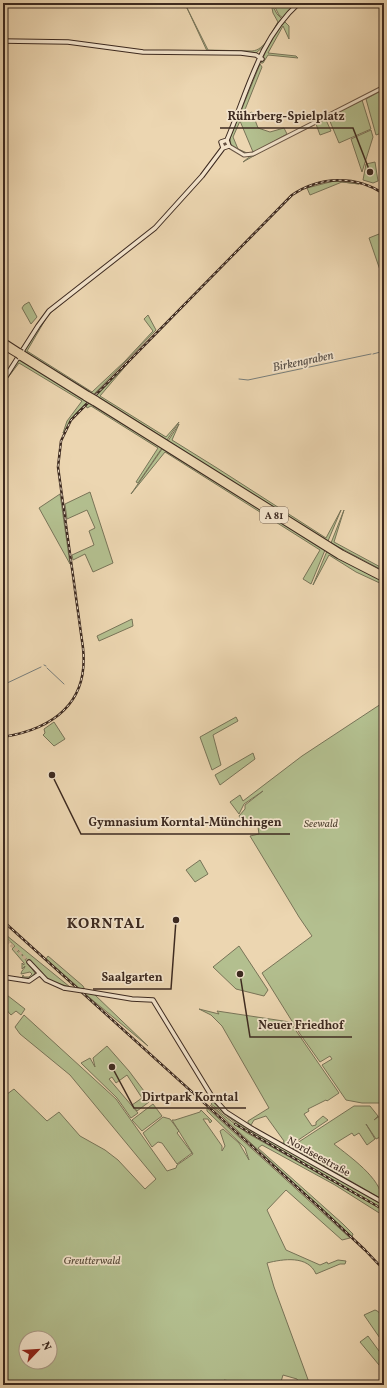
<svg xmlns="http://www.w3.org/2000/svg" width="387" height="1388" viewBox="0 0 387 1388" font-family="Vollkorn,serif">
<rect width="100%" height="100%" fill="#ecd6b1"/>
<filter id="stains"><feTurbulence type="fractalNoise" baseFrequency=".005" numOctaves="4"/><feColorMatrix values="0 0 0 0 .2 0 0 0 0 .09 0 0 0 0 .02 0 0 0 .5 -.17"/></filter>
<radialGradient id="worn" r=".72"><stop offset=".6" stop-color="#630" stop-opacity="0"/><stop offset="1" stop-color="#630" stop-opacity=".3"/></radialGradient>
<path fill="#b3bf8f" stroke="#787458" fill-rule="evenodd" d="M271,3L277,14L282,19L265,45L255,54L207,51L187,8L208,50L252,51C265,50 271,33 278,22L273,13Z
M280,3H297L283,18L279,15L275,7Z
M284,21L289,26V39L283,26L268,53L296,56L298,58L268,55L263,63H261L269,43Z
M260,64L262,67L242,117L252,112L258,128L270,132L284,128L287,134L253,153H242L231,146L230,138ZM240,121L253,152L247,153L238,149L233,137Z
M384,89V132L376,135L366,99Z
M362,100L371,129L339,143L329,119L326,120L331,131L320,135L316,124L271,146L243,162C272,137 327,119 362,100Z
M371,130L373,137L362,172L351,139Z
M375,162L378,181L373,183L363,180L366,164Z
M334,181L359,184L342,182L310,195L307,188Z
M384,232V268L380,270L369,238Z
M76,292L48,315L27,351L92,392L125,361L153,331L144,319L148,315L156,330L94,394L23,351C37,328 52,304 76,292Z
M29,302L37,317L31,324L22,308L24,305Z
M19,359L87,402L75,414L63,433L67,421L82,401L19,363L3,384Z
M129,362L100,396L166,437L179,422L167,440L95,395Z
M88,403L162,448L138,483L136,482L158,448L91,406L87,408L86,405Z
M179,424L172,440L217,468L326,538L341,510L328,541L168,441Z
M162,449L325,550L311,584L303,579L320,550L165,452L131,494Z
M90,492L113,563L93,572L85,554L73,560L72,555L94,545L89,531L95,528L87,510L67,519L65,504Z
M60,494L70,564L39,508Z
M344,510L334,542L384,569V571L331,543Z
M327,551L384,582V585L356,572L329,555L313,585Z
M132,619L133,626L99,641L97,636Z
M384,702V1085L380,1088L384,1086V1103H362L346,1100L322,1065L332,1059L330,1056L320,1062L300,1034L262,973L312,936L299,917L250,836L259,834L257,820L243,823L239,816L245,809V805L263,791L244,804L239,814L230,802L240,795L243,801L302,756Z
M236,717L238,721L213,735L221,765L212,770L200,737Z
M54,722L65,739L54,746L43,735L45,733L44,729Z
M253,753L255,759L220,785L215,775Z
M200,860L208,874L195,882L186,870Z
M6,935L70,987L60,984L59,985L42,975L16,948V950L22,955L35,973L32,978H22L23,975L24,977H29L32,974L30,972L21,974C21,970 25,969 25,966L22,969V963L24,965V963L12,949L15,946L4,936Z
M239,946L268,990L264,996L236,989L213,967Z
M48,956L83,986L85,990L79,988L46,959Z
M3,992L25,1009L21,1015L16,1011L11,1015L3,1006Z
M84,993L94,994L148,1046Z
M199,1009L219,1014L217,1011L290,1022L339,1093L327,1101L326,1100L308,1109L309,1111L304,1114L312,1126L316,1125V1122L323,1116L328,1120L288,1147L283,1143L284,1141L266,1116L254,1120L251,1125L248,1123V1121L269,1108L222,1026L211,1015Z
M24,1015L116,1099L167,1171L176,1168L177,1165L193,1154L172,1120H175L200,1112L201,1110L212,1121L210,1123L208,1119H203L222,1146V1151L225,1146L220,1131L223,1129L239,1143L249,1160L245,1148L207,1111V1108L350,1238L342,1240L286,1190L267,1210L286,1250L320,1265L327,1262L328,1264L338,1260L346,1261L345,1264H340L316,1274C308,1255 283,1259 267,1263L274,1287L310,1385H300L297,1379L283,1375L280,1385H230V1381L224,1380L222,1385H3V1097L14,1089L47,1121L59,1112L80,1136L105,1150L118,1160L145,1189L156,1179L70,1075L20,1034L15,1027ZM26,1338H50V1362H26Z
M107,1046L129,1071L150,1099L149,1102L137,1111L132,1105L142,1098L127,1075L116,1083L112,1077L109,1079L138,1113L131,1118L117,1098L81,1063L90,1058L95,1067L93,1058Z
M213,1102L229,1117L246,1128L384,1204V1210L248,1132L211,1104Z
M153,1104L162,1116L142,1131L132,1120Z
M210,1105L247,1133L374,1205L384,1211V1216L335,1185L262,1145L258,1148L343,1224L353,1234L352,1237Z
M354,1106H370L378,1116L374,1120L384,1113V1116L380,1120L384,1135L376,1139L366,1124L375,1139L367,1145L359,1133L354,1136L352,1133L334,1144C350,1157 381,1178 382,1199L291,1147Z
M163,1117L170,1119L179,1131L177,1133L192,1153L177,1164L162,1143L158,1142L152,1147L143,1133Z
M375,1310C387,1314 384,1334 384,1344L364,1315Z
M368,1336L382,1355L384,1354V1371L360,1342Z"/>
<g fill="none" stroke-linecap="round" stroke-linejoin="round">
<path stroke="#787e7b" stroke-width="1" d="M373,354L384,351
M239,379L248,380L371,354
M44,665L46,666
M47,668L64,684
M3,685L41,667"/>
<path stroke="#c9b494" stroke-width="3.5" stroke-dasharray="3.5 2" stroke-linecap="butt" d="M3,937L29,962"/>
<defs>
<path id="tertiary" d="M229,146L244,155L253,154L384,87"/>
<path id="secondary" d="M3,41L68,42L143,52L241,53L256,55L262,59
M227,140L221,142L223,148L229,146L227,140C247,93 259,39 299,3
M3,381L38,326L49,311L155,228L202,176L223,148
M29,962L46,980L64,988
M3,977L29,981L39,974
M84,991L132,999L153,1000L211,1095L226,1112L251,1128L384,1203"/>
<path id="motorway" d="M3,341L20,352
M3,346L18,355
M22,353L89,395
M20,357L86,398
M96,399L342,553L384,575
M93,402L339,556L384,579"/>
</defs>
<use href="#tertiary" stroke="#695544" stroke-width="5"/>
<use href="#secondary" stroke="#3d2a20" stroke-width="5.5"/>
<use href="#motorway" stroke="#3d2a20" stroke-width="7"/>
<use href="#tertiary" stroke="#f3e4cc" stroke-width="3"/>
<use href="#secondary" stroke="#f3e4cc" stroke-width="3.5"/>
<use href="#motorway" stroke="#ecd6b1" stroke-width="5"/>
<defs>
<path id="rail" d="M3,737C53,729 89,703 83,648L58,467L61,441L71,420L292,195C320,176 356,175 384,194
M3,921L318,1206L365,1250L384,1270
M235,1124L384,1210"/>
</defs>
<use href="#rail" stroke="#3d2a20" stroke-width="2.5"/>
<use href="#rail" stroke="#f3e4cc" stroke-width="1" stroke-dasharray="3" stroke-linecap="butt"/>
<defs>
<path id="secondary-bridge" d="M64,988L84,991"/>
<path id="motorway-bridge" d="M20,352L22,353
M18,355L20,357
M89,395L96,399
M86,398L93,402"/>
</defs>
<use href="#secondary-bridge" stroke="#3d2a20" stroke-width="5.5" stroke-linecap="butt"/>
<use href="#motorway-bridge" stroke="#3d2a20" stroke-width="7" stroke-linecap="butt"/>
<use href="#secondary-bridge" stroke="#f3e4cc" stroke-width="3.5"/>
<use href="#motorway-bridge" stroke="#ecd6b1" stroke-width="5"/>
</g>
<g text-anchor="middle" stroke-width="3.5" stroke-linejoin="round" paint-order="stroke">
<rect fill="#f3e4cc" stroke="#746254" stroke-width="1" x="260" y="507" width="28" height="16" rx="3"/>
<g font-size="10" font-weight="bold" fill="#3d2a20">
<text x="274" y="519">A 81</text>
</g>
<g font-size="11" font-style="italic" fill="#554836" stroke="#f3e4cc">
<text x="321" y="827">Seewald</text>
<text x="92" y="1264">Greutterwald</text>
</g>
<g font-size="11" fill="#3d2a20" stroke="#f3e4cc">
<text transform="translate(319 1156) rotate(29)" y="4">Nordseestraße</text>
</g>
<g font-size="12" font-style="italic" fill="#564d46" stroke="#f3e4cc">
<text transform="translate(303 361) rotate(-12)" y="4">Birkengraben</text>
</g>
<g font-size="15" font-weight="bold" letter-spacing="1" fill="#3d2a20" stroke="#f3e4cc">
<text x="106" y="928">KORNTAL</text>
</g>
</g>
<path fill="none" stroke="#3d2a20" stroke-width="1.5" d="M370 172L353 128H220M52 775L81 834H290M176 920L171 989H93M240 974L250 1037H352M112 1067L134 1108H246"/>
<g fill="#3d2a20" stroke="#f3e4cc" stroke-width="1.5">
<circle cx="370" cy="172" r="4"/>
<circle cx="52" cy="775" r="4"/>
<circle cx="176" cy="920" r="4"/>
<circle cx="240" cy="974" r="4"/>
<circle cx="112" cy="1067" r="4"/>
</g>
<g font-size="12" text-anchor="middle" font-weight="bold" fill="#3d2a20" stroke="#f3e4cc" stroke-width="3.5" stroke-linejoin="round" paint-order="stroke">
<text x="286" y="120">Rührberg-Spielplatz</text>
<text x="185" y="826">Gymnasium Korntal-Münchingen</text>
<text x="132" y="981">Saalgarten</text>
<text x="301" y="1029">Neuer Friedhof</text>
<text x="190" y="1101">Dirtpark Korntal</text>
</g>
<rect width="387" height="1388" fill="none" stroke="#ecd6b1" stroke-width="16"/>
<rect x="4" y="4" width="379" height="1380" fill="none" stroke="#3d2a20" stroke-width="2"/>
<rect x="8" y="8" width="371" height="1372" fill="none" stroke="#3d2a20"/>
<g transform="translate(38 1350) rotate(65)"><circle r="19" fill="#f3e4cc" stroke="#aa9a87"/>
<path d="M0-3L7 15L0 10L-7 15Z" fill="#8f2418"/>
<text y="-6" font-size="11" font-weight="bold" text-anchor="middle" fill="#3d2a20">N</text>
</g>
<rect width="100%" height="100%" filter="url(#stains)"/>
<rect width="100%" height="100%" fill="url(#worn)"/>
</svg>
